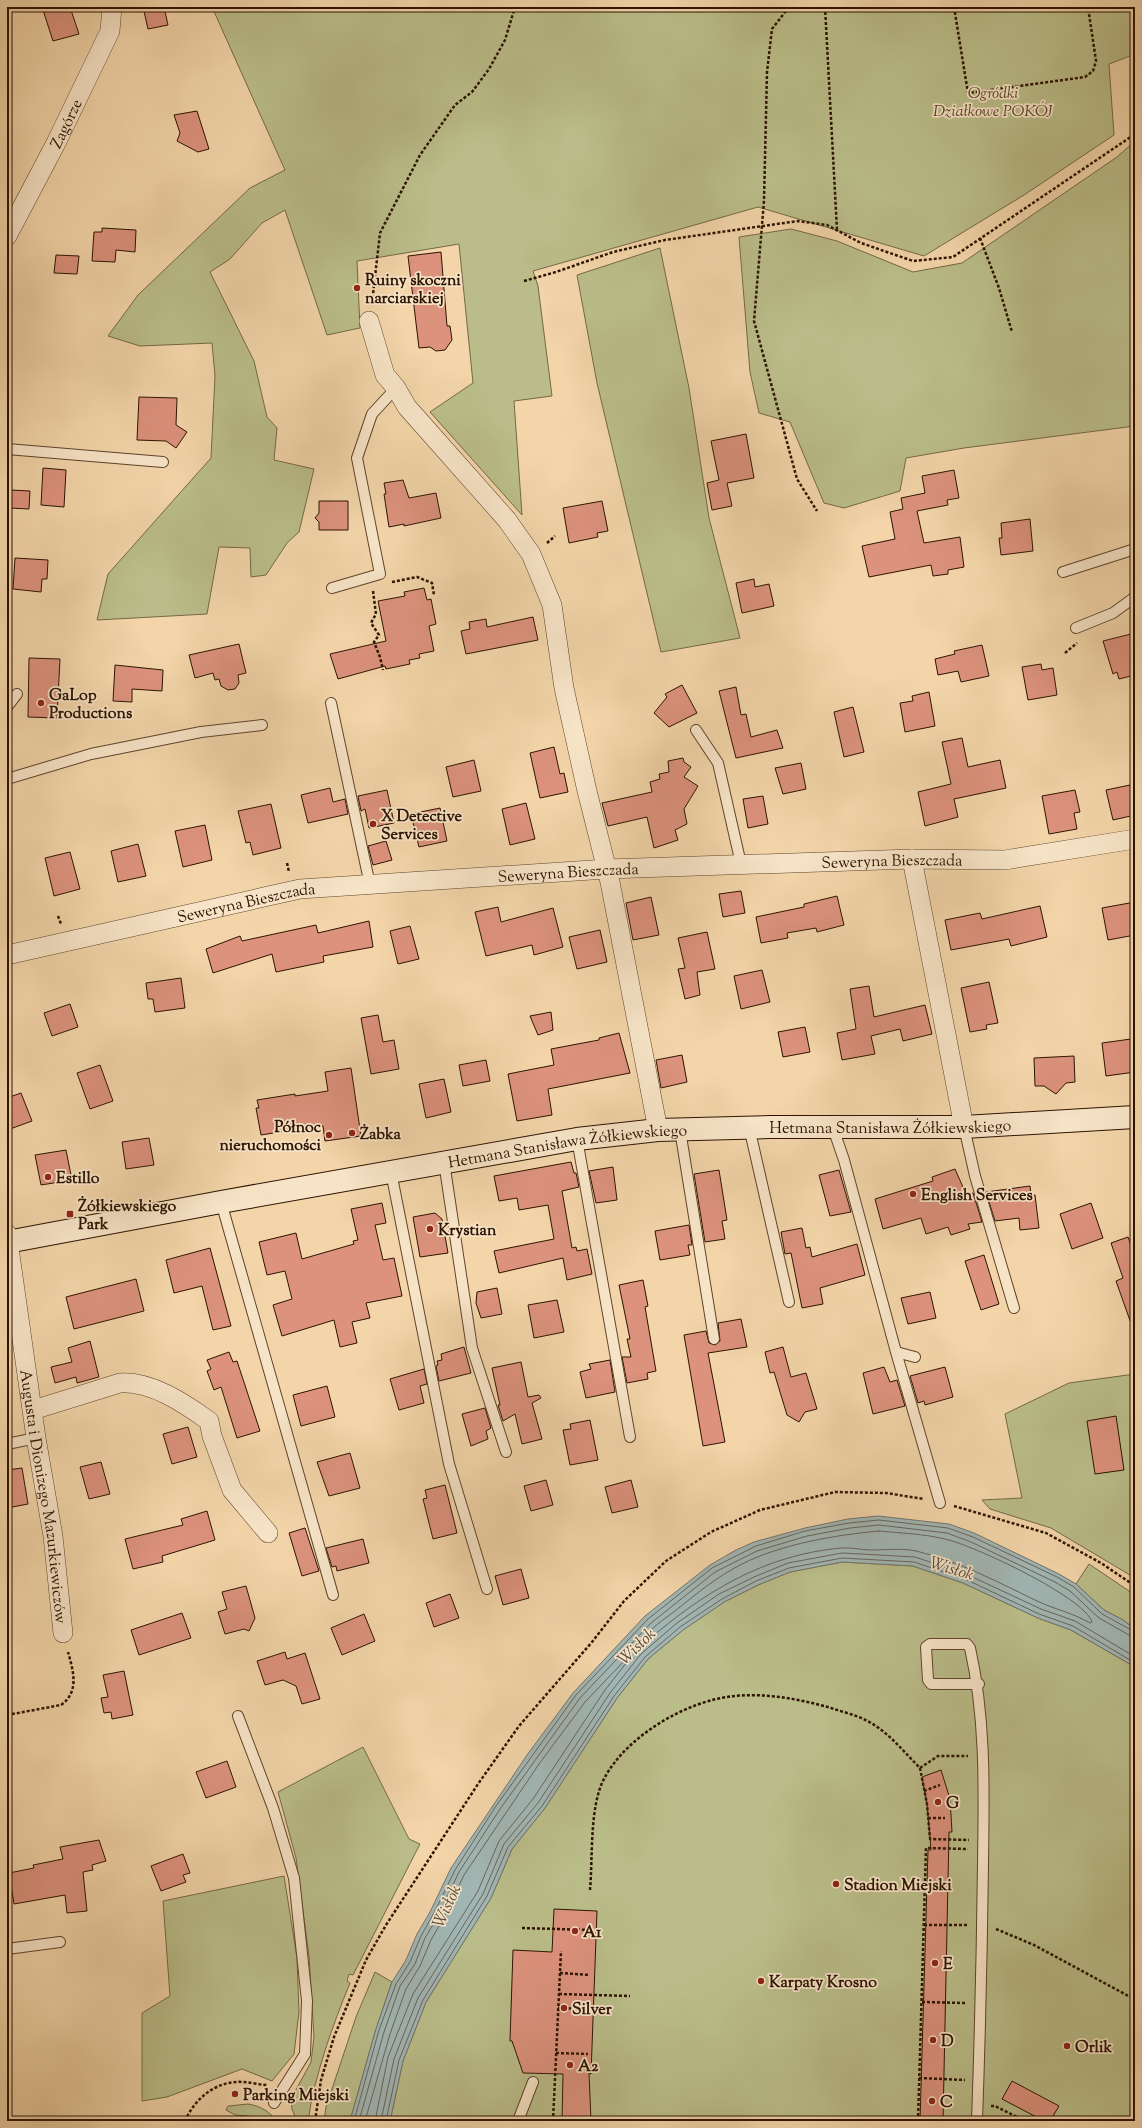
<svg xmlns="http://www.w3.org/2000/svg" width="1142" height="2128" viewBox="0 0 1142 2128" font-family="'Sorts Mill Goudy',serif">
<rect width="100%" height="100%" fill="#f3d5a9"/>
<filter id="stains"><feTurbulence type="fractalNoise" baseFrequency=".005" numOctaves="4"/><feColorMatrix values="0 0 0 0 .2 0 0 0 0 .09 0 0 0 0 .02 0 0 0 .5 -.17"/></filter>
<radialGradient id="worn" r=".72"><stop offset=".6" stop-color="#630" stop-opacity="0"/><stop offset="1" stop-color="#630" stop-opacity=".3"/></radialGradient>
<path fill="#babd89" stroke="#746846" d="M212,7H1135V54L1109,64L1114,135L1024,195L924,256L758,207L533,271L538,286L552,396L514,401L522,515L430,412L473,383L459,244L357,261L360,328L327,335L285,210L262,223L230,259L210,272L254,361L267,417L277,428L274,460L314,469L299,532L287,543L266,575L251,577L250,548L219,547L207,614L97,620L108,574L211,458L215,376L212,343L140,346L108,336L138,295L250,188L285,170Z
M1135,141V426L964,448L906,458L900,491L844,508L824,503L790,422L759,413L750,372L739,237L791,229L837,241L913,272L962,263L1117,157Z
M660,248L689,388L709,518L740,638L661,652L597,383L577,275Z
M1135,1374V1578L1051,1528L990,1509L982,1500L1022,1498L1005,1414L1069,1383Z
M842,1562L913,1566L963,1583L1038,1618L1071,1630L1135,1667V2121H390L403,2061L426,2002L491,1898L512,1849L545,1808L617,1698L648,1659L683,1630L724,1602L758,1585L790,1572Z
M1089,1564L1135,1595V1629L1123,1620L1104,1610L1076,1584Z
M363,1747L409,1839L420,1844L353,1975L349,1974L347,1981L350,1983C332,2027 315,2074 308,2121H297L292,2109L291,2099L311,2062L314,2037L309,1956L296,1858L278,1792Z
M284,1876L297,1958L299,2012L294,2054L272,2081L242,2069L167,2097L142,2101V2013L170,1996L163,1901Z
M375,1972L392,1982L376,2029L350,2121H324L326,2107L356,2017Z
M248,2104C260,2106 269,2111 277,2121H249V2116L235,2115L226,2110L228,2106Z"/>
<path fill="#a1b6b4" stroke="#73756d" d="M878,1516L949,1524L974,1533L1059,1574L1076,1584L1104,1610L1123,1620L1135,1629V1667L1071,1630L1038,1618L963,1583L913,1566L842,1562L790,1572L758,1585L724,1602L683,1630L648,1659L617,1698L545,1808L512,1849L491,1898L426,2002L403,2061L390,2121H350L376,2029L392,1982L406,1960L417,1934L430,1912L451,1868L527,1755L573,1693L645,1616L710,1565L736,1550L754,1542L805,1528L848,1519Z"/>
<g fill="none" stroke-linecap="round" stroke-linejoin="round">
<path stroke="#67645b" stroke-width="1" d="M879,1531C901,1533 924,1534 945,1539C973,1545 1084,1597 1092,1622L1090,1623C1073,1613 1054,1609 1037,1601C1000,1583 956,1560 916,1551C902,1548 885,1550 871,1550C861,1550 850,1547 841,1548C764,1555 704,1592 647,1641L644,1640C648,1629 666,1618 675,1611C696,1594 718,1576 742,1564C782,1544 835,1535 879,1531Z
M354,2121L379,2030L396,1984L410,1962L421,1936L434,1913L455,1870L496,1806L576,1695L648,1619L712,1568L756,1546L805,1531L849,1523L879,1520L948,1528L973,1537L1057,1577L1074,1587L1102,1614L1135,1632
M359,2121L384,2032L400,1986L415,1964L425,1938L438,1916L459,1872L500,1809L580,1698L651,1623L715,1572L757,1551L807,1536L850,1528L879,1525L947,1533L971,1542L1055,1582L1070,1591L1099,1618L1129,1635L1135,1637
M365,2121L390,2034L406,1989L420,1966L431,1940L443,1919L464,1875L539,1764L585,1702L626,1659L627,1662L605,1690L533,1799L499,1841L478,1891L413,1994L388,2057L375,2121
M381,2121L394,2059L418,1998L483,1894L504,1844L538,1803L610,1693L641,1654L677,1623L719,1594L754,1577L788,1563L842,1553L915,1557L966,1574L1041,1609L1075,1621L1135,1657
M386,2121L399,2060L423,2000L487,1896L508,1847L542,1806L614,1696L645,1657L680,1627L722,1599L756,1581L789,1568L842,1558L914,1562L965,1579L1039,1614L1073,1626L1135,1663"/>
</g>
<path fill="#dc927d" stroke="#2d1302" d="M42,7H70L79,34L53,41Z
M143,7H164L168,25L148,29Z
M197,111L209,149L198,152L177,141L180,133L174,115Z
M102,228L136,230L135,252L116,250L115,262L92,261L94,232H102Z
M441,252L447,326H450L452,340L445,350L436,351L430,347L419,348L408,256Z
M56,255L79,256L77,274L54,273Z
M139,397L177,398L176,425L187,432L176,448L166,441L137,440Z
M746,434L754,478L727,483L732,506L712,510L707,483L719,480L711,441Z
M43,468L66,470L64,507L41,505Z
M954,470L959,498L947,500L948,505L917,511L924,543L960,537L964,567L948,570V574L933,576L931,565L869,577L862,546L895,539L890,512L903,509L901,498L925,493L922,476Z
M403,480L409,498L436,493L441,518L404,526V524L389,527L384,494H386L384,483Z
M11,490L30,491L29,509L10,508Z
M319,501H348V530H319V522L315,518L319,513Z
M602,501L608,531L597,533L598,537L569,543L563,508Z
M1030,519L1033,551L1001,555L999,538H1002L1001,523Z
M15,558L48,560L47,579H42L41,592L13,589Z
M754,579L755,587L769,584L774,606L742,613L736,583Z
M424,588L427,600L431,599L436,624L429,626L434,651L419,654L420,658L409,660L410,664L386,669L385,666L338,679L330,654L386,641L378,601L405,596L404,592Z
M533,617L538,640L466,654L461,631L470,629L469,622L486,619L487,627Z
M1135,633V675L1119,679L1117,672L1113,674L1103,641Z
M239,644L246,673L238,675L239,683L235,689L228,690L221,686L219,679L215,680L213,673L195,678L189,655Z
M982,645L989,676L961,682L958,671L938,675L935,659L955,654L954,651Z
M29,658L60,659L57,718L28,717Z
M1041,664L1042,670L1053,668L1057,695L1028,700L1022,667Z
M115,665L163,670L162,691L132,689V702L113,701Z
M682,685L697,713L669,727L654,713L667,697L665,694Z
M736,687L741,715L746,714L751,737L777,730L783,748L736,758L719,691Z
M929,692L935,726L905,732L900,703L913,701L912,696Z
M853,707L864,752L844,757L834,712Z
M962,738L968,767L1000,760L1006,788L954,799L958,817L925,826L918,792L951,784L942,742Z
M554,747L560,774L564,773L568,792L540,798L530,753Z
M683,758L684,762L691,767L684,777L698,786L684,809L687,824L675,830L678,840L654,848L647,817L608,826L602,803L652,792L650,782L660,779L659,774L669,772L668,761Z
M474,760L481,791L453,797L446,767Z
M801,763L806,789L783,794L775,768Z
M1135,784V815L1113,820L1106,790Z
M330,788L333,802L345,799L348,814L308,823L301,795Z
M387,790L394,823L369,828L365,809L361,811L358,796Z
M1075,790L1080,812L1074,813L1077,829L1049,834L1042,796Z
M763,796L768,824L748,828L743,799Z
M526,803L535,839L510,845L502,809Z
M271,804L281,848L253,855L250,842L246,843L238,811Z
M440,808L447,841L419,847L411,814Z
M205,825L212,860L183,867L175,831Z
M386,841L392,860L373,865L368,846Z
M138,844L146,876L118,882L111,851Z
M70,852L80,889L54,896L45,858Z
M741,891L745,913L723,917L719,894Z
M837,896L844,925L817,932L816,928L787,933L788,938L761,943L756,917L804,907V904Z
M651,897L659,935L633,940L626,903Z
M1135,902V935L1108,940L1102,908Z
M1040,906L1047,937L1011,946L1009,939L951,950L945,920L980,913L982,919Z
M498,907L501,922L553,908L563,947L534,955L532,945L486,956L475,912Z
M369,921L373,947L323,956L324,962L276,972L272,954L213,973L206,949L240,936L242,941L316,925L318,933Z
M410,926L419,959L398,964L390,931Z
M600,930L607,962L577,969L569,937Z
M707,932L715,969L697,972L700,995L685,999L678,969L685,968L678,938Z
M762,970L770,1002L741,1009L734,976Z
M181,978L185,1008L155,1012L153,999H148L146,983Z
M989,982L998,1023L986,1025L987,1029L970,1032L961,988Z
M869,986L874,1017L925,1005L932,1034L903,1041L900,1029L871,1036L875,1054L842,1060L837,1033L856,1029L850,989Z
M70,1004L78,1027L52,1036L44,1013Z
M551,1012L553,1030L538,1035L530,1016Z
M378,1015L383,1042L394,1040L399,1069L371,1074L361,1018Z
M805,1027L810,1052L783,1057L778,1032Z
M619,1033L630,1073L548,1089L552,1115L517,1121L508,1074L554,1065L551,1049L599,1040V1038Z
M1131,1039L1135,1072L1106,1076L1102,1043Z
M682,1055L687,1082L661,1088L656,1060Z
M1074,1056L1075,1082L1066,1083L1056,1094L1044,1086H1035L1034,1058Z
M486,1060L490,1081L463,1086L459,1065Z
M100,1065L113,1101L90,1109L77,1073Z
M351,1068L361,1136L325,1141L323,1126H316L261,1135L256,1108H259L257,1100L295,1094V1096L328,1091L325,1072Z
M444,1079L451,1112L426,1118L419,1084Z
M21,1093L32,1121L10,1129L7,1120V1098Z
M149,1138L154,1165L126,1169L122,1142Z
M66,1150L72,1180L41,1185L35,1155Z
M571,1162L574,1173H576L579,1187L562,1191L572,1248L576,1247L577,1251L587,1249L592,1274L567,1280L563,1258L499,1273L494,1251L554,1239L548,1205L519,1210L517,1198L499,1201L494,1176Z
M613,1167L617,1200L596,1203L589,1171Z
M955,1169L966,1194L973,1193L982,1222L968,1224L970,1229L951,1235L948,1227L926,1234L921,1218L883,1229L875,1199L933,1181L932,1177Z
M719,1170L727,1220L722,1221L725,1239L705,1242L694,1174Z
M839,1170L851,1212L830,1216L819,1175Z
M1030,1186L1031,1195H1035L1039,1228L1020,1230L1019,1218L995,1221L986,1192Z
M382,1203L386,1223L375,1225L383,1260L394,1258L402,1296L366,1303L370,1318L352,1322L357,1343L340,1347L334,1320L282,1336L273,1305L292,1299L285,1271L267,1275L259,1242L296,1233L302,1259L354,1244L353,1241L358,1240L351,1209Z
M1091,1203L1103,1238L1072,1249L1060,1214Z
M435,1213L442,1219L448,1253L420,1257L413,1217Z
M689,1225L692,1245H688L690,1255L660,1260L655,1231Z
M802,1228L806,1248L810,1247L812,1257L857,1244L865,1275L820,1288L823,1304L802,1308L791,1253L785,1254L781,1232Z
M1128,1237L1135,1256V1329H1133L1116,1281L1123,1278L1111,1243Z
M210,1248L231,1326L213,1330L202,1286L174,1293L166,1260Z
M984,1255L999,1304L981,1310L965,1261Z
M136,1279L144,1311L74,1329L66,1297Z
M643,1280L648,1306L645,1307L656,1371L647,1373L648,1379L627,1383L622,1357H631L627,1339H630L619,1285Z
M497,1288L502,1314L481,1318L476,1303L477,1292Z
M930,1292L936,1318L908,1324L901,1298Z
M557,1300L564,1332L534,1338L528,1305Z
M741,1319L747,1347L708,1353L725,1442L703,1446L684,1335L706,1331L709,1343L715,1345L720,1341L718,1323Z
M90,1341L99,1377L77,1383L76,1377L55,1383L51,1367L72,1362L68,1348Z
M464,1347L471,1373L439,1381L436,1366L438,1365L437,1361L442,1360L441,1354Z
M783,1347L791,1377L806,1373L817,1409L805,1412L799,1422L787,1415L774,1372L770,1373L765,1352Z
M229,1352L233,1362L237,1361L260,1431L237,1438L221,1387L214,1390L207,1371L211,1369L207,1360Z
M610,1360L615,1392L586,1398L580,1372L591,1369L589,1364Z
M521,1362L528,1397L539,1395L541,1398L532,1403L542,1439L522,1444L515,1414L503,1421L498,1405H500L492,1368Z
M884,1367L890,1382L897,1380L905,1406L873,1414L863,1373Z
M945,1367L953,1397L925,1405L924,1401L918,1403L910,1376Z
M424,1369L427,1384L420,1386L424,1403L399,1410L390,1379Z
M327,1386L335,1417L301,1426L293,1395Z
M485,1408L491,1428L486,1431L488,1439L471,1446L462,1414Z
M1116,1416L1124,1470L1095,1474L1087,1421Z
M590,1420L598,1460L570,1465L563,1430L571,1429L570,1424Z
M188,1427L197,1457L172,1464L163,1434Z
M350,1453L360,1488L329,1496L317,1462Z
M101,1462L110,1494L89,1499L80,1467Z
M22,1468L28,1504L7,1508V1470Z
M546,1480L553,1505L531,1511L524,1486Z
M631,1480L638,1507L612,1513L605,1487Z
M445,1485L457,1533L433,1539L423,1499L427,1498L425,1490Z
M207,1511L215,1540L162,1556L163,1562L133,1569L125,1539L183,1525L181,1519Z
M305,1528L319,1571L302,1576L289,1533Z
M363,1539L369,1563L337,1571L336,1566L332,1567L326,1548Z
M521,1569L529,1598L503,1605L495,1576Z
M246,1586L255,1618L249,1631L244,1629L225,1634L218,1612L227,1609L222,1592Z
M450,1594L459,1618L434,1627L426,1603Z
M182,1613L191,1638L139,1655L131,1630Z
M364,1614L375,1641L342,1655L331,1628Z
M285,1652L287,1659L305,1653L320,1699L302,1704L296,1686L283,1680L265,1685L257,1661Z
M124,1671L133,1715L112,1719L111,1712L104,1713L101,1698L108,1697L103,1675Z
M227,1761L236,1787L206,1798L196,1772Z
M941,1770L950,1799L952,1832H949L943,2121H920L928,1850H931L927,1804L922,1777Z
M99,1840L106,1861L92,1865L93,1870L83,1872L87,1911L67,1913L65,1895L14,1904L9,1873L34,1868L33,1865L63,1859L60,1847Z
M183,1854L190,1873L183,1875L186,1882L161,1891L151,1866Z
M554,1909L597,1911L591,2074L589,2073L591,2121H562L563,2074L523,2073L512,2041H510L513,1950L552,1952Z
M1012,2081L1059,2106L1050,2121H1044L1002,2099Z"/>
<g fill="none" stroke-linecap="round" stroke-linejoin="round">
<defs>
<path id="lane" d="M7,449L163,462
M1063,572L1135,549
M332,588L380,574L357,458L372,414L396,388
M1076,628L1113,613L1135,597
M331,703L370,885
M7,707L17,694
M696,730L718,763L741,864
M7,779L91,754L201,732L262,725
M749,1127L789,1302
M964,1127L975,1176L1014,1308
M833,1128L844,1160L896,1352L915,1357
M680,1130L714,1339
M577,1139L630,1437
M444,1162L472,1348L506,1452
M391,1172L449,1464L487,1589
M221,1202L333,1595
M896,1352L940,1503
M7,1444L36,1438
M238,1716L273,1808L294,1878L307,2001L305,2054L274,2103
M7,1949L60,1942
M518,2121L533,2082
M977,2121C980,2035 982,1950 983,1864C984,1791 986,1719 970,1648L967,1644H930L926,1647L928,1680L931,1684H979"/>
<g id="street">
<path id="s1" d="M7,236L56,143L110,31L112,7"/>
<path d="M369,321L385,375L396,388L407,407L507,520L531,554L552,605L564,688L587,791L610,882L658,1130"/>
<path d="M912,859L964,1127"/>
<path id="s2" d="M7,955L300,889L607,869L912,859L1005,860L1135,839"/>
<path id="s3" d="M7,1234L36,1438L53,1536L63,1633"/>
<path d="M33,1410L120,1383C151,1381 184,1403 209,1421L212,1436L232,1490L268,1533"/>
</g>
<g id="secondary">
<path id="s4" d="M7,1242L221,1202L577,1139L658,1130L771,1127H964L1135,1117"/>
</g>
</defs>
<use href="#lane" stroke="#5e442c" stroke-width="12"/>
<use href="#street" stroke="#5e442c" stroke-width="20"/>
<use href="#secondary" stroke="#2d1302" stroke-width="24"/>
<path stroke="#2d1302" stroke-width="2.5" stroke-dasharray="3 2" stroke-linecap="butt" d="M789,7L772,29L767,72L764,201L754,321L797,479L817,511
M825,7L837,230
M954,7L968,93L1085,77L1093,71L1096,61L1088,7
M980,238L999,288L1012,332
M524,281L556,272L613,252L665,240L798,221L827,225L861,243L913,261L953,257L1135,134
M372,303L380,233L420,155L455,105L472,92L489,69L505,40L515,7
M547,543L555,536
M392,582L417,577L432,583L434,595
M373,591L376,614L371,623L379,635L374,642L380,657L383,670
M1065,653L1077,643
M287,863L289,872
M58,916L61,924
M954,1506L1046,1533L1101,1563L1135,1586
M7,1715L61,1705C80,1692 73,1670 68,1652
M920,1768L927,1804L930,1839L969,1840
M924,1791L940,1785
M928,1818H945
M590,1890C593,1857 589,1805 605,1777C628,1735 688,1700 735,1696C767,1693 798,1699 828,1707C842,1712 858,1715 871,1723C890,1734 904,1752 920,1768L938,1756H968
M924,1925H967
M522,1928L591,1930
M996,1929L1034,1945L1134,1999
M560,1973L590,1975
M559,1994L630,1996
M922,2002L965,2003
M558,2008L589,2009
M556,2053L588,2054
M919,2078L965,2080
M991,2106H995L1025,2121
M185,2121C195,2098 217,2080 243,2082C251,2082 259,2085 267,2085
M315,2121L321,2080L334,2037L366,1960L386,1925L478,1784L519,1726L592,1642L624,1601L666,1561L711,1532L760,1510L835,1492L886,1493L924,1499
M553,2121L561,1951
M918,2121L926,1848L968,1849"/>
<use href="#lane" stroke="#f7e4c7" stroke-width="10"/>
<use href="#street" stroke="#f7e4c7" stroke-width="19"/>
<use href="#secondary" stroke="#f7e4c7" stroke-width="22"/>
</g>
<g fill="#8f2418" stroke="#f7e4c7" stroke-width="1.5">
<circle cx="357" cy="288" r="4"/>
<circle cx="41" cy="703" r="4"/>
<circle cx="373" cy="824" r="4"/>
<circle cx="352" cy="1133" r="4"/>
<circle cx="329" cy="1135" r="4"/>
<circle cx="48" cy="1177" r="4"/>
<circle cx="913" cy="1194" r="4"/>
<rect x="66" y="1210" width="8" height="8" rx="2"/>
<circle cx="430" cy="1229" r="4"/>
<circle cx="938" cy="1802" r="4"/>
<circle cx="836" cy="1884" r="4"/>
<circle cx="575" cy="1931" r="4"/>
<circle cx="935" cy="1963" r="4"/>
<circle cx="761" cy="1981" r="4"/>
<circle cx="564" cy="2008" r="4"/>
<circle cx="933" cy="2040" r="4"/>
<circle cx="1067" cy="2046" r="4"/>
<circle cx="570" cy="2065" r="4"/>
<circle cx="235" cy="2094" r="4"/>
<circle cx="932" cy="2101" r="4"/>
</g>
<g text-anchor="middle" stroke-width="3.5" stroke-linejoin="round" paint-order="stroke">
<g font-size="16" font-style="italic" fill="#57462a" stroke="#f7e4c7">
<text x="993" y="98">Ogródki<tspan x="993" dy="18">Działkowe POKÓJ</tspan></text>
</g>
<g font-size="16" fill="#2d1302" stroke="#f7e4c7">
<text dy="6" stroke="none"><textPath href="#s1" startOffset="127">Zagórze</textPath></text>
<text dy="6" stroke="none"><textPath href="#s2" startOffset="893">Seweryna Bieszczada</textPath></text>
<text dy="6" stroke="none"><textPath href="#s2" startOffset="569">Seweryna Bieszczada</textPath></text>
<text dy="6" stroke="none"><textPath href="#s2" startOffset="245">Seweryna Bieszczada</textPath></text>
<text dy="6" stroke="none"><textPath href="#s4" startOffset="893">Hetmana Stanisława Żółkiewskiego</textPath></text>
<text dy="6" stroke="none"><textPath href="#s4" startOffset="569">Hetmana Stanisława Żółkiewskiego</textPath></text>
<text dy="6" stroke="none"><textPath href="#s3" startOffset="265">Augusta i Dionizego Mazurkiewiczów</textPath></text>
</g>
<g font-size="16" font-weight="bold" fill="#2d1302" stroke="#f7e4c7" text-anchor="start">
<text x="365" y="285">Ruiny skoczni<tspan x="365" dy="18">narciarskiej</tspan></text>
<text x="49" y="700">GaLop<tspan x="49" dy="18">Productions</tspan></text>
<text x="381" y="821">X Detective<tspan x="381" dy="18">Services</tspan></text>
<text x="321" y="1132" text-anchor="end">Północ<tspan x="321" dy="18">nieruchomości</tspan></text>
<text x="360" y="1139">Żabka</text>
<text x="56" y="1183">Estillo</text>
<text x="921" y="1200">English Services</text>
<text x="78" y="1211">Żółkiewskiego<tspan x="78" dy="18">Park</tspan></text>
<text x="438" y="1235">Krystian</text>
<text x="946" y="1808">G</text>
<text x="844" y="1890">Stadion Miejski</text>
<text x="583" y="1937">A1</text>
<text x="943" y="1969">E</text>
<text x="769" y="1987">Karpaty Krosno</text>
<text x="572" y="2014">Silver</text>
<text x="941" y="2046">D</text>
<text x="1075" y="2052">Orlik</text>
<text x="578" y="2071">A2</text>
<text x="243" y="2100">Parking Miejski</text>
<text x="940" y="2107">C</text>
</g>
<g font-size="17" font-style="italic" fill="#564c40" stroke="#f7e4c7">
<text transform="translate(952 1568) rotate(17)" y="6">Wisłok</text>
<text transform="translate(636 1646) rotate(-44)" y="6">Wisłok</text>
<text transform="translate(446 1906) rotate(-65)" y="6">Wisłok</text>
</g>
</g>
<rect width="1142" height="2128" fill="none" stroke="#f3d5a9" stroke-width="24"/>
<rect x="8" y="8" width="1126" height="2112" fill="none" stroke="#2d1302" stroke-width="2"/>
<rect x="12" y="12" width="1118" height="2104" fill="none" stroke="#2d1302"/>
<rect width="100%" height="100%" filter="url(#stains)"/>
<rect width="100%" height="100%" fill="url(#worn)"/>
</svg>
